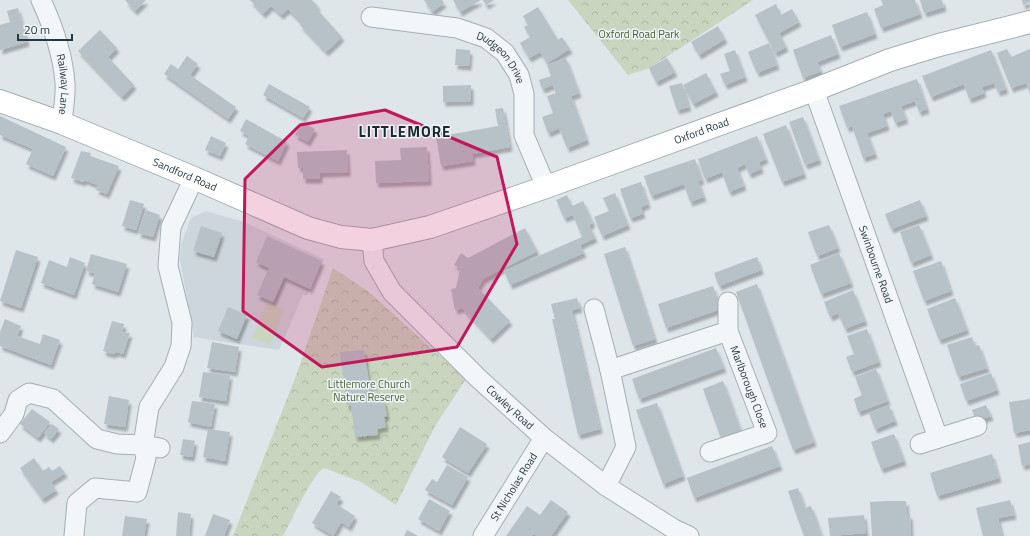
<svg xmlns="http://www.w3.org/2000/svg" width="1030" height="536" viewBox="0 0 1030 536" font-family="'Titillium Web',sans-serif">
<defs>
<pattern id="forest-crowns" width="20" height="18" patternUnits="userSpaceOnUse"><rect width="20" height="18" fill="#cad5c0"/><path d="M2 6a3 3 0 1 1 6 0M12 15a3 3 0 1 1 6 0" fill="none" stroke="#adb8a6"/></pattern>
<filter id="shadow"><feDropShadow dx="2.5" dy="4.5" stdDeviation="1" flood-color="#0004"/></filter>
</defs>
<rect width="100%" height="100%" fill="#dfe6ea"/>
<path fill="#cdd6dc" d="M206,211L244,222L324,259L307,296L303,295L279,350L194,337L180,260L181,245L191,218Z"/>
<path fill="#cad5c0" d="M267,302L285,309L270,345L252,338Z"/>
<path fill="url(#forest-crowns)" d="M568,0H753L650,68L628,75Z
M333,268L369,292L466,379L435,426L396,505L361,482L324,468C313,473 290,523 283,536H233L297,373Z"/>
<path fill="#b6c1c8" filter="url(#shadow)" d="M125,0H146L135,11Z
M250,0H312L318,6L316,8L342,37L326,52L300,25L302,23L288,9L281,15L271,6L263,14Z
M424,0H442L444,3L432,12Z
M453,0H481L460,12Z
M483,0H494L486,5Z
M881,0H915L920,14L881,28L874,9L883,5Z
M920,0H942L944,7L924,13Z
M1022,0H1030V2L1023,5Z
M776,4L781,15L792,9L799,22L779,33L786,47L775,53L755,15Z
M538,7L558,40L562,37L570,49L547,63L540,52L529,58L520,43L530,37L524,27L528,25L523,16Z
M18,8L27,42L0,50V25L10,22L7,11Z
M867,12L875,34L840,47L832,25Z
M718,26L725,39L699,55L691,42Z
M100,30L117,48L108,57L134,85L122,97L78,51Z
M831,35L838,54L817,62L821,71L803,78L793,50Z
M769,43L777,65L757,73L748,52Z
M456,49L470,50L469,66L455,65Z
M1007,49L1011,57L1030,49V93L1026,83L1011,88L997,53Z
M735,50L745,77L725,85L720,74L730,71L724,54Z
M991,50L1006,89L998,92L994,83L982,87L984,93L969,99L964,84L931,97L922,76Z
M187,56L198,64L190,75L236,107L228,119L164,74L171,64L178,69Z
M566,58L579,93L571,96L587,140L567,148L559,128L548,133L542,117L553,113L547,96L556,93L553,85L542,89L539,80L551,76L547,65Z
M667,58L675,72L656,82L649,68Z
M706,73L716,92L693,104L683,85Z
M917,79L927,109L919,112L915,101L901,106L906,119L895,123L891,111L883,114L887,126L867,133L875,154L863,158L852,126L847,128L839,106Z
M682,83L689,107L677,110L669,86Z
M269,84L310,107L303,118L263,95Z
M471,85V101L443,102V86Z
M503,108L510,147L472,154L473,161L441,166L436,137L498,126L495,109Z
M0,116L66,147L53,176L26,164L33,149L0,135Z
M803,117L819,160L805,165L789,122Z
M246,119L287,142L278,161L245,144L249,136L240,131Z
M302,122L315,129L308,142L295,135Z
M786,125L804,174L782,182L763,134Z
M211,136L226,143L220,156L205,150Z
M757,136L766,159L759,162L761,169L749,174L745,164L737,168L744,186L729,192L722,172L705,179L698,159Z
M427,147L429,181L376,183L375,161L401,160L400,148Z
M347,150L348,172L320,173V179H303V167L298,168L297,152Z
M81,151L91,153L90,156L119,166L107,194L96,190L98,185L84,180L83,182L71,178Z
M695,159L702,180L698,181L704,197L690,202L684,184L651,196L644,176Z
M641,182L648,204L641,207L643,214L630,218L620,189Z
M615,193L628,225L602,236L594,217L609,211L603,198Z
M567,195L572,206L583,201L593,223L589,225L595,238L580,245L584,253L510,285L504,271L582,237L573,215L564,218L556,200Z
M130,200L144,204L136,230L122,226Z
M920,200L926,216L891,229L885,214Z
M146,210L160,215L153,237L138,233Z
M829,225L838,248L817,256L808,232Z
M919,225L931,255L911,263L900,232Z
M201,226L222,233L214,257L193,251Z
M525,228L537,251L483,279L478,288L510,321L491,339L462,308L455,310L451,289L456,288L460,268L454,265L461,253L468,258Z
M267,236L322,261L310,289L284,277L273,302L257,295L269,268L256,262Z
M625,247L655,339L633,346L604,254Z
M16,250L38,257L21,308L0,301Z
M839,253L851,283L821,294L810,265Z
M91,254L127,264L118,292L92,284L95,273L86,271Z
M70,257L85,263L74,295L41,283L49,260L67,267Z
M757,257L761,270L719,286L714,273Z
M941,261L951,291L924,301L913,271Z
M757,284L814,442L793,450L736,292Z
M713,286L721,309L666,328L658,304Z
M853,290L865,321L845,329L838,313L830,317L824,302Z
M577,298L580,308L572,310L600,429L578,435L552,319H555L551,304Z
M955,298L967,330L939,340L927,309Z
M228,307L247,315L237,339L218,331Z
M5,319L21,326L17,336L40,344L43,334L60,340L51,365L0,346V332Z
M112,321L124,324L122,332L130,333L123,354L117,352L112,354L103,351Z
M867,329L879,362L852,372L846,357L854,354L847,336Z
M972,337L975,346L979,345L987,368L958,377L947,345Z
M212,342L239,347L235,372L207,368Z
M716,348L724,368L639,399L632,379Z
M364,350L372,401L384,400L387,416L384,417L386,427L377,429L378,435L355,437L351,406H347L340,352Z
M876,369L888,401L858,412L854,399L862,395L855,377Z
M203,372L230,375L226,401L199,397Z
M991,373L997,390L966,401L960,384Z
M723,381L742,434L722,441L703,389Z
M109,396L129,400L125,427L104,424Z
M1030,399V430L1014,433L1009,402Z
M192,401L215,404L211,427L188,422Z
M657,403L683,476L663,484L636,410Z
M889,405L895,421L875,429L869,413Z
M986,405L991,416L976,421L972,410Z
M32,409L50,422L38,438L20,424Z
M52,424L59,429L51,439L44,433Z
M460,427L487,444L468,473L442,457Z
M208,429L230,432L225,461L203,457Z
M894,434L904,461L881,469L871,442Z
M183,439L195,441L192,457L180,455Z
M1030,442V464L1022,466L1018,445Z
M772,446L780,466L694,498L687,478Z
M992,454L999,478L937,496L930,473Z
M34,458L43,471L49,467L52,471L60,466L65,473L51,482L56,490L42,499L20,468Z
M447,465L468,477L452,505L425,490L432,479L437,482Z
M798,488L805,508L811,506L822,536H804L788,491Z
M331,491L341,497L336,504L355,516L349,527L341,522L333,536L312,523Z
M429,499L450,511L439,531L418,519Z
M551,500L568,512L551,536H537L534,534L532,536H506L527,506L540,515Z
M1010,500L1014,515L998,518L1002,536H983L976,508Z
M888,501H906L907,515L910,514L911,536H872L870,502Z
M178,512L191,514L189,536H176Z
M213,514L230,520L224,536H205Z
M864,515L866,533L830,536L828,518Z
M125,516L147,519L144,536H122Z
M407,530L418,536H404Z"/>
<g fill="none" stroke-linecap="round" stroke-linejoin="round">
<defs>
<g id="street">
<path id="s1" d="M41,0C53,26 63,54 65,83C66,96 63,110 62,123"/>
<path id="s2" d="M371,17L457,28L486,38L505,53L519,75L524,94V135L546,187"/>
<path id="s3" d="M814,90L938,438"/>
<path id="s4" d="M372,240L374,261L392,292L478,378L544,438L606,486L674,529L689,536"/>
<path d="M594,309L610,370L626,447L606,486"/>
<path d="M728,331V302"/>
<path id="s5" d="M610,370L728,331L767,433L710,452"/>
<path d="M0,433L14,414L18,400L29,393L53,399L97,439L117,444L143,445L149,407L174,367L181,346L182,323L168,266L171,227L194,178"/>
<path d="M920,444L977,426"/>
<path d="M74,536L77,503L95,488L137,492L146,458L143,445L160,448"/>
<path id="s6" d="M483,536L544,438"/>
</g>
<g id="secondary">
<path id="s7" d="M0,101L62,123L194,178L308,228L341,237L372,240L430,227L546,187L814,90L890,60L939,45L1030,22"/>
</g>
</defs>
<use href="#street" stroke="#a4aeb5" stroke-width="21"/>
<use href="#secondary" stroke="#a4aeb5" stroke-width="24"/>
<use href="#street" stroke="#f3f6f8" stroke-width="19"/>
<use href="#secondary" stroke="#fff" stroke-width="22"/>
</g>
<path fill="#c2185b" fill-opacity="0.2" stroke="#c2185b" stroke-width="3" stroke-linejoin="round" d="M385,110L497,157L517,244L457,347L322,367L243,311L245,179L300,125Z"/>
<g text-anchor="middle" stroke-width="3" stroke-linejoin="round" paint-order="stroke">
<g font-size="11" fill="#466032" stroke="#eff5f7">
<text x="639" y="38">Oxford Road Park</text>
<text x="369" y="388">Littlemore Church<tspan x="369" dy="13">Nature Reserve</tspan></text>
</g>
<g font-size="11" fill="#263843" stroke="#eff5f7">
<text dy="4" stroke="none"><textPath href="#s2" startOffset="142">Dudgeon Drive</textPath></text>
<text dy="4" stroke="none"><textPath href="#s1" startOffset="88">Railway Lane</textPath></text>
<text dy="4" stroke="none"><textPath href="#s7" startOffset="746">Oxford Road</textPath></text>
<text dy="4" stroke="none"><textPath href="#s7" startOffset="199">Sandford Road</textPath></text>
<text dy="4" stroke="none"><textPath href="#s3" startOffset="185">Swinbourne Road</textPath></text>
<text dy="4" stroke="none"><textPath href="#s5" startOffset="184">Marlborough Close</textPath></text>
<text dy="4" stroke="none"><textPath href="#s4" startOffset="222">Cowley Road</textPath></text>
<text dy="4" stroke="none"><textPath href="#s6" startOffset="58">St Nicholas Road</textPath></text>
</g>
<g font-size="15" font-weight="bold" letter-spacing="1" fill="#192833" stroke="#eff5f7">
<text x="405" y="137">LITTLEMORE</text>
</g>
</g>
<path d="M18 34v6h54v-6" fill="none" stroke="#263843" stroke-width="2"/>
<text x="24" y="34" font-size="12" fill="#263843" stroke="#eff5f7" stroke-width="3" paint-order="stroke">20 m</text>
</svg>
